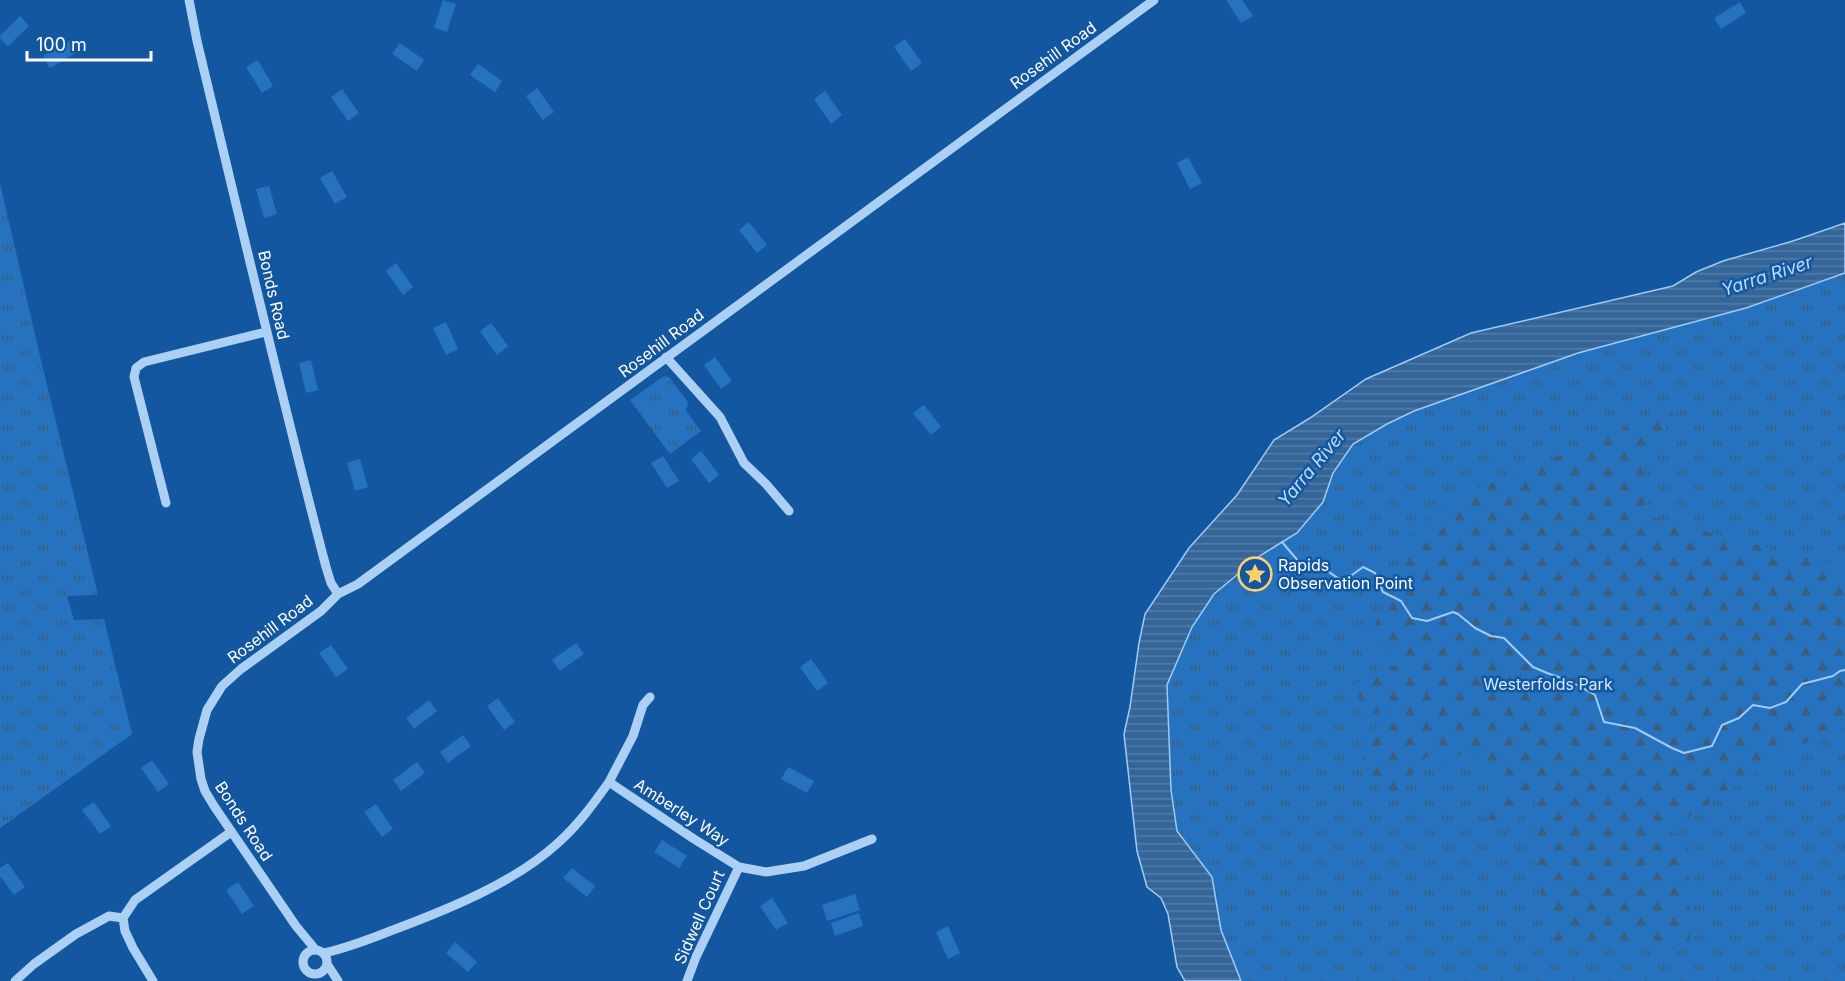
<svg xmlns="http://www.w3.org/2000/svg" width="1845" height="981" viewBox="0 0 1845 981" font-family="Inter,sans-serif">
<defs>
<pattern id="grass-tufts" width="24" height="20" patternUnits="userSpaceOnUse" patternTransform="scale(1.5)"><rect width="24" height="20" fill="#2672be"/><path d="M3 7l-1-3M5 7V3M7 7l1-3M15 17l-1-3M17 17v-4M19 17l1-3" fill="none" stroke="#3b5d7f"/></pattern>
<pattern id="forest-firs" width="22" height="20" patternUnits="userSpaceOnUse" patternTransform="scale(1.5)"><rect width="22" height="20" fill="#2672be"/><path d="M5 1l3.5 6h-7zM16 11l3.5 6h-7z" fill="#3b5d7f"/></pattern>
<pattern id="water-rules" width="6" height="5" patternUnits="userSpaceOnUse" patternTransform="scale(1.5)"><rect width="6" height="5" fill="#35669a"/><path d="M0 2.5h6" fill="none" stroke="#537da9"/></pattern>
</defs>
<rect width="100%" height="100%" fill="#1357a0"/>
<path fill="url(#grass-tufts)" d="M0,183L39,352L98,595L67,596L74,620L104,619L132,734L0,828Z
M1845,265V981H1229L1171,845L1155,693L1194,606L1333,461L1380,415Z
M664,376L669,377L688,402L686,411L701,431L670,454L630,400Z"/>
<path fill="url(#forest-firs)" d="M1662,408L1674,414L1663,432L1641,461L1650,517L1845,568V728L1798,746L1668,831L1688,842L1690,949L1554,948L1533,855L1535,798L1508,831L1486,817L1507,783L1469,749L1451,761L1426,756L1398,795L1368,783L1362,753L1361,734L1390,724V710L1361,717L1357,684L1376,669L1410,664L1367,643L1378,617L1402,580L1404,542L1442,507L1474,490L1609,436Z"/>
<path fill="#2672be" d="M443,0L456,4L447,32L434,28Z
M1226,0H1242L1253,16L1241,23Z
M1740,2L1746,13L1721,29L1714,18Z
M20,16L29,26L8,46L0,38V36Z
M905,39L922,63L911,71L894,47Z
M69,41L76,53L50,68L43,56Z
M400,43L424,60L417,71L392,54Z
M258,60L273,86L262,93L246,67Z
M478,64L502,81L495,92L470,75Z
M537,88L554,112L543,120L526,96Z
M342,89L359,113L348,121L331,97Z
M825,91L842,115L831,124L814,99Z
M1188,157L1202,183L1190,189L1177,163Z
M332,171L347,197L335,204L320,178Z
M269,186L277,214L264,218L256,189Z
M749,222L767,245L757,253L739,230Z
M396,263L413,287L403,295L386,271Z
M446,322L458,349L446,355L433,328Z
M491,323L508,346L497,355L480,331Z
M715,357L732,381L721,389L704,365Z
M311,360L318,390L306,393L299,363Z
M924,405L941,427L931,435L913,413Z
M701,451L719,475L709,483L691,459Z
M663,456L679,481L667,488L651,463Z
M360,459L368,487L355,491L347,463Z
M576,643L584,654L560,671L552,660Z
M331,645L348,669L336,677L319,653Z
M811,659L828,683L817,691L800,667Z
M498,698L515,722L504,730L487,706Z
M429,700L437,711L414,729L406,718Z
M463,735L471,746L448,763L440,752Z
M152,760L169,784L158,792L141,768Z
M417,762L425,773L401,791L393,780Z
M788,767L814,781L807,793L781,779Z
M94,802L111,826L100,834L82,810Z
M376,804L393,829L382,837L364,812Z
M662,840L687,856L679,868L654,852Z
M8,863L25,887L14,895L0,876V868Z
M572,868L595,886L587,897L563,878Z
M238,882L254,906L242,914L226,890Z
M855,894L860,910L827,921L822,905Z
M772,898L788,923L776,930L760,906Z
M859,913L863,926L835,936L831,923Z
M948,926L960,953L948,959L936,932Z
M455,942L477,962L468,972L446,953Z"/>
<path fill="url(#water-rules)" stroke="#9ecbf7" stroke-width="1.5" d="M1845,223V273L1746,308L1578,353L1414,411L1387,424L1353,444L1333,473L1323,502L1297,533L1261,555L1214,594L1192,627L1167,685L1171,790L1177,831L1212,877L1221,930L1241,981H1185L1177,967L1168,914L1161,898L1147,887L1137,851L1124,734L1130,707L1139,643L1145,614L1189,548L1237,495L1274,440L1310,418L1366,379L1471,333L1673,286L1696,272L1723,261L1793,241Z"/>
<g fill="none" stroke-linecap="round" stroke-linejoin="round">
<path stroke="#9ecbf7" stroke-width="2" d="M1282,542L1299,562C1307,563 1316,564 1323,568C1329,571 1333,576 1340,579L1352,575L1363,567L1375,573L1383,592L1401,601L1412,618L1427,621L1453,612L1458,614L1475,628L1491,636L1504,638L1533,667L1547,673L1570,681L1595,695L1604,722L1635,728L1672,748L1684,753L1712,746L1722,725L1739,718L1753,705L1770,708L1786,702L1802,684L1833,676L1840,671L1845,670"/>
<path stroke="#acd0f4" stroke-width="9" d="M189,0L197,41C239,216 280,392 326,567L331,583L338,594
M666,357L720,417L744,463L766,484L789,511
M166,503L134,377L136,368L144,362L266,332
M609,782L633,736L643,705L650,697
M315,949L296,926L214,806L205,791L201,779L197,752L199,739L207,710L222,686L241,669L321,611L338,594L358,584L1154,0
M303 962a12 12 0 1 1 24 0a12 12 0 1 1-24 0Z
M324,953C348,948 370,939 393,930C449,909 516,882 559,842C579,824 594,803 609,782L694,839L739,867L766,872L804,866L872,839
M327,964L338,981
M15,981L34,964L76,934L109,916L123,918
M153,981L133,948L125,931L123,918L135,900L231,832
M687,981L696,957L739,867"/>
</g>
<defs>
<symbol id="sight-ring" viewBox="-11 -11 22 22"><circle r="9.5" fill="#1357a0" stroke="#ffcf6f" stroke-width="1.5"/><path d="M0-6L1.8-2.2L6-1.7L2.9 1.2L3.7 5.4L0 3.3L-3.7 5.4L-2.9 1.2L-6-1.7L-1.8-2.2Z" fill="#ffcf6f"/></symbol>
</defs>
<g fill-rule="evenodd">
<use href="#sight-ring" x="1236" y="555" width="38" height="38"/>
</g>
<g text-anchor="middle" stroke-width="5" stroke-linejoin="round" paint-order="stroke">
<g font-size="16" fill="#fff" stroke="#1357a0">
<text transform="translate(1053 55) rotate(-36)" y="6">Rosehill Road</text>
<text transform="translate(274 295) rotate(77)" y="6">Bonds Road</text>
<text transform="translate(661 343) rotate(-37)" y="6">Rosehill Road</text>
<text transform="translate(270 629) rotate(-37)" y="6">Rosehill Road</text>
<text transform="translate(682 812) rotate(33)" y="6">Amberley Way</text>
<text transform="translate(244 821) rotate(57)" y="6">Bonds Road</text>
<text transform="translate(699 917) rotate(-66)" y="6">Sidwell Court</text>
</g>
<g font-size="16" fill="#fff" stroke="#1357a0" text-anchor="start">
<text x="1278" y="571">Rapids<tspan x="1278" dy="18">Observation Point</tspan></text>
</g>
<g font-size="16" fill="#d4e9fe" stroke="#1357a0">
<text x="1548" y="690">Westerfolds Park</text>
</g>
<g font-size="18" font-style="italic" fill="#b8dafb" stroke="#1357a0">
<text transform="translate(1767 276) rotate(-18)" y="6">Yarra River</text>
<text transform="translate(1312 468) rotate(-50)" y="6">Yarra River</text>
</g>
</g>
<path d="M27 51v9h124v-9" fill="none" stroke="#ffffff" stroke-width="3"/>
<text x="36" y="51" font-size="18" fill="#ffffff" stroke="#1357a0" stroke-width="4.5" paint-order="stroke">100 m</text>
</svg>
